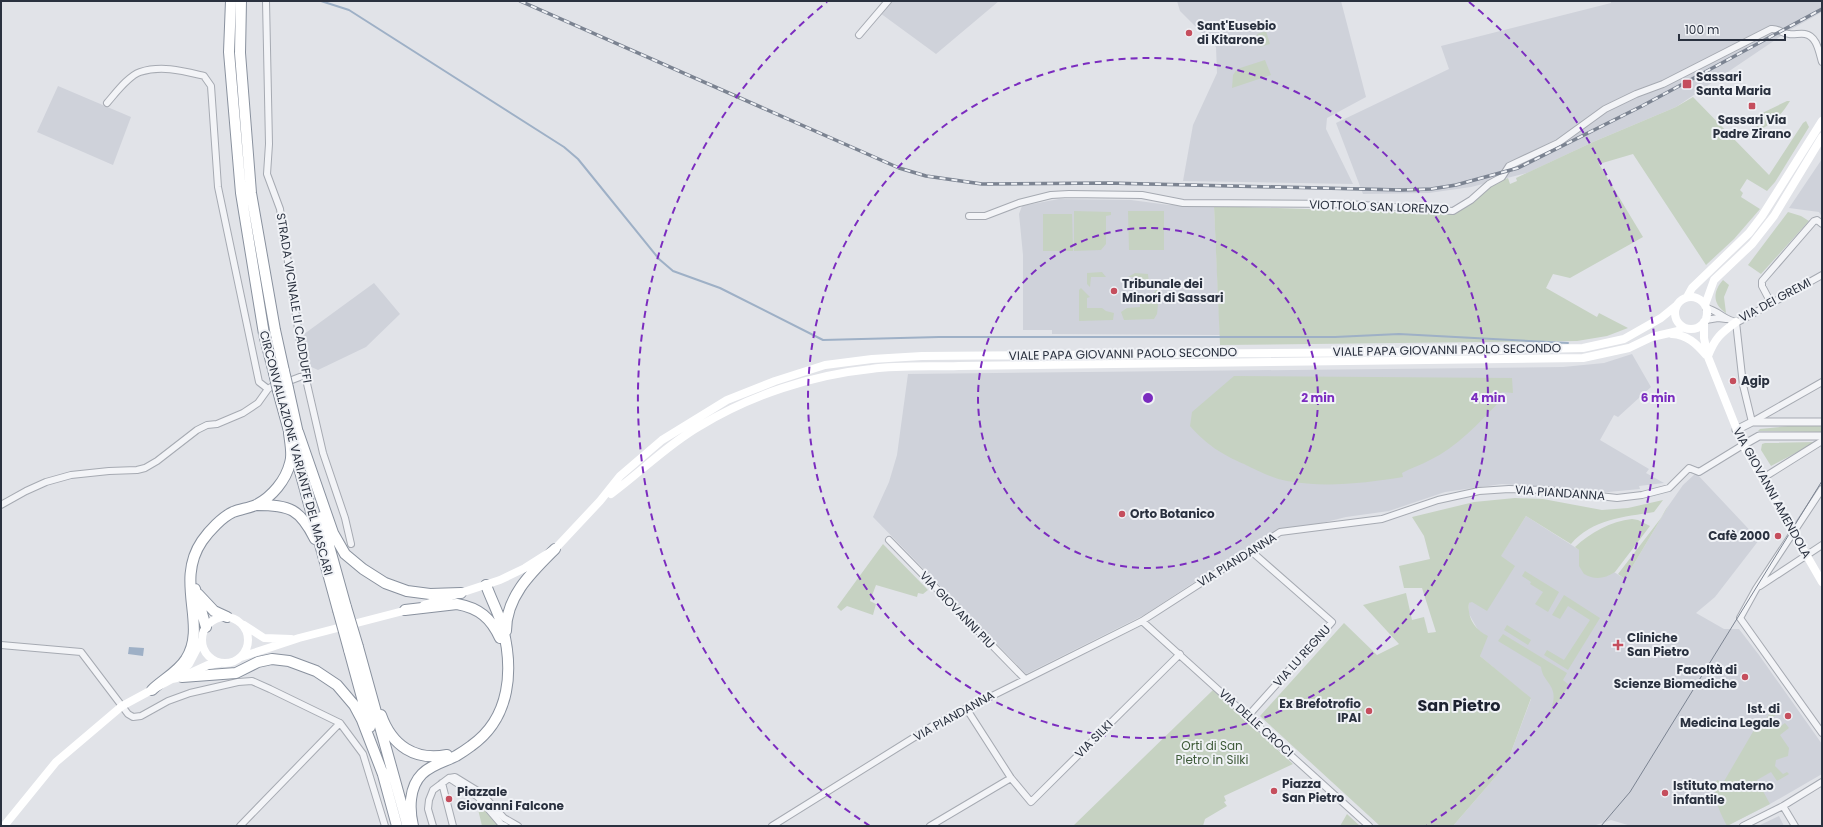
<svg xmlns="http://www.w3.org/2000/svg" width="1823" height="827" viewBox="0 0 1823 827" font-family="Poppins,sans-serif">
<rect width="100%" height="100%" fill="#e1e3e8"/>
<path fill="#cfd2da" d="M888,1H999L936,54L880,13Z
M1177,1H1341L1366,97L1327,118L1326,129L1353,184L1183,181L1193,125L1217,73L1216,47L1180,11Z
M1611,1H1822V12L1790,30L1676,107L1593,142L1527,173L1471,187L1429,193L1363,194L1336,123L1449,69L1441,46L1611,3Z
M58,86L131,117L113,165L37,132Z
M1822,159V217L1819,212L1789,208Z
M1059,199L1131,200L1169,205L1214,206L1220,335L1052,334V330H1023V255L1019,214L1022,206Z
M374,283L400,314L366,347L318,370L307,365L300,337Z
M1632,354L1651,387L1618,417L1614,415L1600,440L1649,469L1646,473L1664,483L1639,486L1640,489L1608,492L1502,484L1445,492L1389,511L1346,517L1278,534L1245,549L1144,615L1026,674L873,517L889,482L897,455L908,374L1563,367L1604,363Z
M1696,473L1759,540L1715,597L1696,613L1724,629H1739L1759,655L1822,744V774L1770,804L1727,826H1631L1611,820L1593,826H1453L1498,774L1510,755L1531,699L1480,656L1482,633L1478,630L1469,614V603L1472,601L1526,516L1625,579L1669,505L1683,485Z
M1779,816L1784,826H1758Z"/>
<path fill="#c6d2c2" d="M1266,31L1270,44L1260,47L1257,34Z
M1265,60L1271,75L1232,88L1233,75L1237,69Z
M1693,97L1769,175L1803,123L1806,121L1809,127L1775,182L1767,191L1747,179L1740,190L1743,193L1741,197L1760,209L1734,239L1706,265L1633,154L1599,164L1643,237L1570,278L1553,274L1546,288L1597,317L1599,313L1628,328L1607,336L1577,341L1220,345L1214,206L1453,214L1470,204L1489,184L1508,178L1510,184L1517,181L1516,178L1593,142L1676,107Z
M1787,101H1790C1782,114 1773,124 1759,130L1755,123L1756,116Z
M1074,211L1111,212V215L1106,216V244L1101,250L1074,251Z
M1128,211H1164V250H1129Z
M1788,212L1801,216L1809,221L1761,274L1748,265Z
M1043,214H1072L1073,251H1043Z
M1102,272L1106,277H1091L1090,287L1087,284V273Z
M1135,273L1148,274L1149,283L1146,286L1138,288L1139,277H1128Z
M1723,280L1729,285L1724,297L1726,313C1712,304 1713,291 1723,280Z
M1160,285L1157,314L1154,319L1124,320L1121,312L1127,308L1140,307V300H1137L1138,297L1153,294Z
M1081,288L1090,297L1087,298V308H1102L1106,311L1114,313L1113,320L1079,321V290Z
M1234,376L1512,378L1513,393L1502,392L1495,399L1499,402C1479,423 1457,447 1430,460C1421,465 1411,468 1402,473L1403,477C1366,483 1325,488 1287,481C1272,478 1258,471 1244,464C1221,454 1207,445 1190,426L1192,412Z
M1798,425H1822V432L1758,431L1760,429Z
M1817,442L1771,466L1761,450L1762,444L1765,443Z
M1515,498L1543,499L1602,510L1628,508L1663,500L1654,512C1624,517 1592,519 1571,544L1526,516L1501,556L1515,566L1487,611L1472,602L1469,603C1467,618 1475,630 1488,636L1480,656L1531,698L1510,755L1498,774L1453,826H1380L1260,716L1344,623L1377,655L1399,644L1363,605L1406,593L1412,620L1424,617L1428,633L1436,632L1422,588H1404L1399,566L1430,559L1424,536L1412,517L1474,502Z
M1669,505L1625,579L1618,574L1661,518L1666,509Z
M1632,519L1638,520L1650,526L1615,572C1604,579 1595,580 1584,574L1579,566V550L1575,547C1590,533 1611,521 1632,519Z
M883,544L928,590L923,594L918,593L917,597L876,585L870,601L876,604L873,615L847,606L841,611L837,607Z
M1525,571L1559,592L1548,612L1535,604L1543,592L1530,584L1531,582L1522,576Z
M1564,595L1600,618L1568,670L1544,655L1547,650L1564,660L1590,620L1568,606L1560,619L1552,615Z
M1507,625L1531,640L1528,645L1504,630Z
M1503,634L1567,673L1563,680L1569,685L1546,721C1551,709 1558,697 1550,685C1546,679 1542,675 1541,667L1498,641Z
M1213,690L1293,764L1224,796L1226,801L1224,802L1227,806L1205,819L1203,826H1073Z
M1773,709L1777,714L1771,719L1778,728L1785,723L1789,728L1780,735L1789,748L1788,756L1776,760L1775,766L1783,774L1787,772L1789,774L1777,781L1771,772L1757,780L1770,804L1727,826C1720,812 1711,796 1717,780L1723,783L1761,718L1765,720Z
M476,801L499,825L500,826H482Z
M1347,814L1360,826H1340Z"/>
<path fill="#9eb0c6" d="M129,647L144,648L143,656L128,654Z"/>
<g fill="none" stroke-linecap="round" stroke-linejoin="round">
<path stroke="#9eb0c6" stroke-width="2" d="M321,1L349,10L564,147L578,159L659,259L673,271L720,288L823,340L939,337H1335L1399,334L1568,343"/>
<defs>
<path id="minor" d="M266,1L269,144L267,174L280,209L305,375L323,453L345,518L351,544
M859,35L888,1
M107,103C115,94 128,76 140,72C162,65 183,71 204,76L211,86L218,187L259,382L268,389
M969,216H985L1019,203L1051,195L1069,194L1142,195L1183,203L1347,204L1453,211L1471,200L1489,184L1502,177L1509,166L1558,143L1605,109L1636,94L1663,84L1771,29C1779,28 1782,34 1789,34C1794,35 1800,33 1805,34C1817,36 1819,52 1822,62
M1771,303L1762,286V281L1814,221L1817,220L1822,224
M1706,308C1718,310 1726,322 1738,322L1822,275
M1706,320L1718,318L1726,319
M1736,322L1743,385L1752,422L1822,382
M284,383L305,375
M1763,478L1822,441
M1822,489L1756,589L1740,618L1822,733
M1,505L26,491L46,482L71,475L109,471L137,470L145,468L157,461L197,430L207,425L217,424L243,413L258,403L268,389L271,387
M889,540L1025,679
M1760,586L1822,545
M1142,621L1369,826
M1,645L81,652L128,714L133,717L141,716L168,701L190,693L238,682L252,681L270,689L340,723L363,754L385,826
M966,708L1011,778L1031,802L1180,654
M1248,716L1332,622L1251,551
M449,778L478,797L501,824L505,826
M442,783L453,826
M1783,806L1795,826
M240,826L340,723
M433,826L428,809L429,800L433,790L449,778L455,777L481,793L504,818L518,826
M772,826L934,725L1142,621L1280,532L1382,519L1438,500L1479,491L1509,489L1547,490L1617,498L1642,495L1669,488L1689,468L1699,472L1743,445
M930,826L1011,778
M1743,826L1783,806L1822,782"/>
<path id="tertiary" d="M1736,430L1752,422H1822
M1743,445L1759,436H1822"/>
<path id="trunk" d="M231,1L229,52L241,193L264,334L274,373
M241,1L240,53L251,193L275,330L284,371
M288,388L299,438
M278,391L338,610
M298,432L333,533L345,554L363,569L385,583L407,591L430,594L461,593
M257,505C290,505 300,509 315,539
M321,517L346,607
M195,589L206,627
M198,594L214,611L227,617
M405,610L457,604C479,608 491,618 500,638
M506,631C506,596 532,572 555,549
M358,647L407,824
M349,650L370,727
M182,677L236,673L258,662L272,659L289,661L316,671L337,685L354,705L362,720L384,777
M152,690C162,680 178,672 186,659C208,625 174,582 202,541C209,531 222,517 233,512C241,509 249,508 256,505C272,497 286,480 290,463C293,455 290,442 289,433
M381,715C392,746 415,761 447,755
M382,771L397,826
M413,826C409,809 409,787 422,774C432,764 444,762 456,756C461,753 467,749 471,746C511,718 514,669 502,625C498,612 491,599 486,585"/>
</defs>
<use href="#minor" stroke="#a6aab2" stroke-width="8"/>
<use href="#tertiary" stroke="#a6aab2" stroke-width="9"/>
<use href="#trunk" stroke="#89919e" stroke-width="12"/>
<use href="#minor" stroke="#f3f4f7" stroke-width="6"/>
<use href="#tertiary" stroke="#f3f4f7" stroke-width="7"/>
<path stroke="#fff" stroke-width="8" d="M1675 313a16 16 0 1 1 32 0a16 16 0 1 1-32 0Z
M1687,297L1692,288L1749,233L1762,216L1822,121
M1705,305L1714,280L1752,244L1774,216L1822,137
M1704,322V338L1708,357L1743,445L1822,582
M1672,334C1687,335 1696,343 1706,355
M1708,356C1715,338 1721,333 1736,322
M611,494C641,472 667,445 700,426C751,395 812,375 871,369C900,365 930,367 959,366L1583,358L1629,348L1652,337L1678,331L1682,327
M424,605L500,580L525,568L555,549L600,501L620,476L662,440L727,400L775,381L825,365L872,359L922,356L1405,352L1583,348L1624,339L1661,318L1677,305
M202 640a23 23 0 1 1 46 0a23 23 0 1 1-46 0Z
M244,625L264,638L291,639
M241,657L299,638L411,609
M180,672L189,664L201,641
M4,826L56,762L122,706L172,679L182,677L208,665L220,663"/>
<use href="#trunk" stroke="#fff" stroke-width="10"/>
<path stroke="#7b8391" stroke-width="1" d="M1601,826L1630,792L1822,481"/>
<defs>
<path id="rail" d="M520,1L899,168L926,176L982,184L1108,183L1402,190L1431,189L1456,185L1518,168L1642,106L1822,9"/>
</defs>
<use href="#rail" stroke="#7b8391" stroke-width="3.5"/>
<use href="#rail" stroke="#f0f2f6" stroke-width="2" stroke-dasharray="6" stroke-linecap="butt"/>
<defs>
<path id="trunk-bridge" d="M284,371L288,388
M274,373L278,391
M346,607L358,647
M338,610L349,650"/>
</defs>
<use href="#trunk-bridge" stroke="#89919e" stroke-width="12" stroke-linecap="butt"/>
<use href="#trunk-bridge" stroke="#fff" stroke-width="10"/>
</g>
<g fill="none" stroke="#7b2cbf" stroke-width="2" stroke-dasharray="7 5">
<circle cx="1148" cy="398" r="170"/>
<circle cx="1148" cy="398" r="340"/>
<path d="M870 826A510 510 0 0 1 827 2M1469 2A510 510 0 0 1 1426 826"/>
</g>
<g fill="#c54e5d" stroke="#f0f2f6" stroke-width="1.5">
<circle cx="1189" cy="33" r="4"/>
<rect x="1682" y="79" width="10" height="10" rx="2"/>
<rect x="1748" y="102" width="8" height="8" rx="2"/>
<circle cx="1114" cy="291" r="4"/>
<circle cx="1733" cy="381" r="4"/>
<circle cx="1122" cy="514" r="4"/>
<circle cx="1778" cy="536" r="4"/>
<path d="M1616 639h4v4h4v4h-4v4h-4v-4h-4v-4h4z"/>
<circle cx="1745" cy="677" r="4"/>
<circle cx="1369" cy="711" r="4"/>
<circle cx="1788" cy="716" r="4"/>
<circle cx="1274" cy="791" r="4"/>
<circle cx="1665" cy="793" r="4"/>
<circle cx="449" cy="799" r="4"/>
</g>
<g text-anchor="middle" stroke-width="4" stroke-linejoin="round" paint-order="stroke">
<g font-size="12" font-weight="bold" fill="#2a313f" stroke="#f0f2f6" text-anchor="start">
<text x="1197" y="30">Sant'Eusebio<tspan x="1197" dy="14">di Kitarone</tspan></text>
<text x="1696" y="81">Sassari<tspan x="1696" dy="14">Santa Maria</tspan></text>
<text x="1752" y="124" text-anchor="middle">Sassari Via<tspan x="1752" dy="14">Padre Zirano</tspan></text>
<text x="1122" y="288">Tribunale dei<tspan x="1122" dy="14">Minori di Sassari</tspan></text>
<text x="1741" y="385">Agip</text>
<text x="1130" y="518">Orto Botanico</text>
<text x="1770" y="540" text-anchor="end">Cafè 2000</text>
<text x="1627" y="642">Cliniche<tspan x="1627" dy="14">San Pietro</tspan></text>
<text x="1737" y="674" text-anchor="end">Facoltà di<tspan x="1737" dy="14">Scienze Biomediche</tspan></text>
<text x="1361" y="708" text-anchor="end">Ex Brefotrofio<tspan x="1361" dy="14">IPAI</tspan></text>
<text x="1780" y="713" text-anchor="end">Ist. di<tspan x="1780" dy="14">Medicina Legale</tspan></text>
<text x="1282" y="788">Piazza<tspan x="1282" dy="14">San Pietro</tspan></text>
<text x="1673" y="790">Istituto materno<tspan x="1673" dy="14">infantile</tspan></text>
<text x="457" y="796">Piazzale<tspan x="457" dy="14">Giovanni Falcone</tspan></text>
</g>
<g font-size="12" fill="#2a313f" stroke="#f0f2f6">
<text transform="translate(1379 207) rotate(2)" y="4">VIOTTOLO SAN LORENZO</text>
<text transform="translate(294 298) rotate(81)" y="4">STRADA VICINALE LI CADDUFFI</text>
<text transform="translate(1775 300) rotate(-28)" y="4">VIA DEI GREMI</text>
<text transform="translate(1447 350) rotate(-1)" y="4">VIALE PAPA GIOVANNI PAOLO SECONDO</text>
<text transform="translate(1123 354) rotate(-1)" y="4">VIALE PAPA GIOVANNI PAOLO SECONDO</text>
<text transform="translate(296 453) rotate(75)" y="4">CIRCONVALLAZIONE VARIANTE DEL MASCARI</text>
<text transform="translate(1560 493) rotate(4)" y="4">VIA PIANDANNA</text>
<text transform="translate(1772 493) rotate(61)" y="4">VIA GIOVANNI AMENDOLA</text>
<text transform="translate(1237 560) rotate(-32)" y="4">VIA PIANDANNA</text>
<text transform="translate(957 610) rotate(46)" y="4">VIA GIOVANNI PIU</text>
<text transform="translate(1302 656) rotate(-48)" y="4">VIA LU REGNU</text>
<text transform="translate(954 716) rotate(-29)" y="4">VIA PIANDANNA</text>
<text transform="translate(1256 723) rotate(42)" y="4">VIA DELLE CROCI</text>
<text transform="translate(1094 739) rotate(-45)" y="4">VIA SILKI</text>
</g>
<g font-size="12" fill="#3e5a39" stroke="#f0f2f6">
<text x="1212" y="750">Orti di San<tspan x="1212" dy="14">Pietro in Silki</tspan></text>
</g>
<g font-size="16" font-weight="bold" fill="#1c2230" stroke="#f0f2f6">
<text x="1459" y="711">San Pietro</text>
</g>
</g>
<circle cx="1148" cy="398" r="6" fill="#7b2cbf" stroke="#f0f2f6" stroke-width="2"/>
<g font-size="12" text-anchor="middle" font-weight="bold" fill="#7b2cbf" stroke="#f0f2f6" stroke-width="4" stroke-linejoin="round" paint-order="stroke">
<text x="1318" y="402">2 min</text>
<text x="1488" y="402">4 min</text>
<text x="1658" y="402">6 min</text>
</g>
<rect width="1823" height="827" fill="none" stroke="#2a313f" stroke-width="4"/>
<path d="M1679 34v6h106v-6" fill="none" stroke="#2a313f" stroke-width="2"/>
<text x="1685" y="34" font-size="12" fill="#2a313f" stroke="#f0f2f6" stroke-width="3" paint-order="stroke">100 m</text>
</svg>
